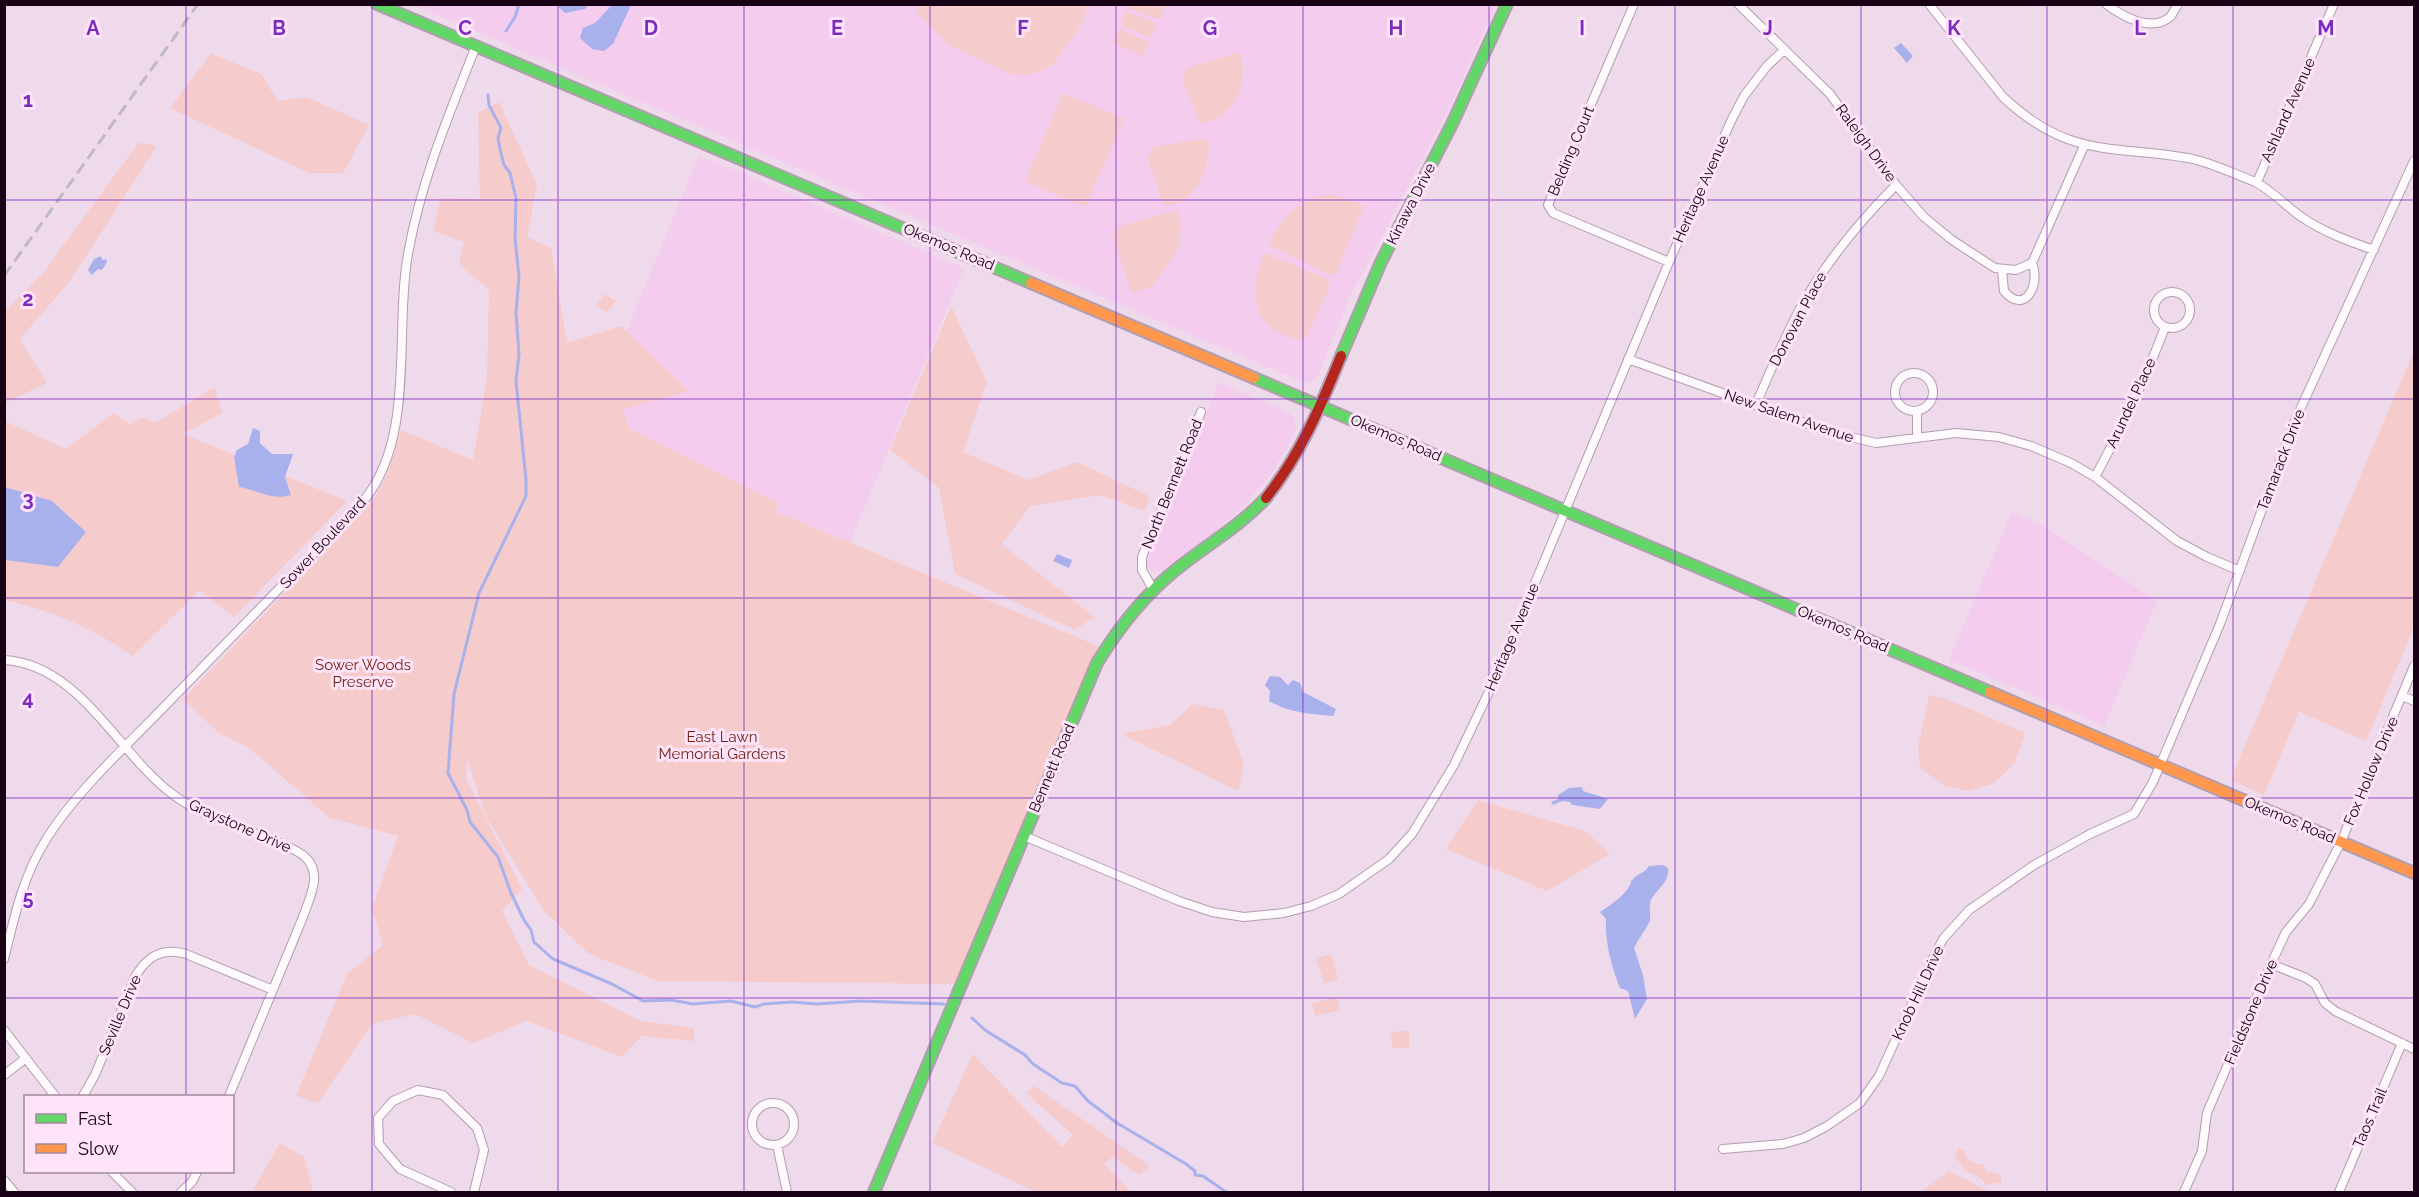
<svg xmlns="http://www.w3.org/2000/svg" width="2419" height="1197" viewBox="0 0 2419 1197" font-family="Raleway,sans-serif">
<rect width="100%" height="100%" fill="#efdaeb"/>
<path fill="#f4ccee" d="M413,5H1496L1450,106L1350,297L1318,376L1312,382L1305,383Z
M699,155L964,268L850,542L585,432Z
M1219,382L1289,413L1295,419L1296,431L1270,476L1240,510L1214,532L1162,571L1151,572L1146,565L1153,541Z
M2012,512L2042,525L2157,601L2104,726L1949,660Z"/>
<path fill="#f6cbcc" d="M919,4H1090V5L1077,31L1053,64L1046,69L1029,75L1011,74L948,45L916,11Z
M1129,5L1160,4L1165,6L1159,20L1128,7Z
M1126,11L1157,24L1151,38L1120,25Z
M1119,29L1149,42L1143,56L1113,43Z
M1240,52C1250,82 1233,121 1200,123L1182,79L1187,68Z
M211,53L261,74L278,101L307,97L369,125L343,173H309L170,108Z
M1063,93L1124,119L1085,207L1025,181Z
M499,102L537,185L527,237L551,248L567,343L621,326L689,391L623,409L629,429L781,504L774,511L1098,646L954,984L658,981L589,954L544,911L485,815L467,758L466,779L522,889L502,911L529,965L641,1021L694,1028V1041L642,1036L622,1057L527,1021L473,1043L415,1014L372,1024L318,1103L296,1096L347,974L383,945L372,909L398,836L330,818L248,747L220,734L183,699L373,500L387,475L401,430L473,460L487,377L489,290L459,264L464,242L433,231L441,198L480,199L478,113Z
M1208,138C1212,159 1200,193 1178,203C1175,205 1168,205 1164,205L1148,159L1154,147Z
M139,142L157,146L70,281L20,339L47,383L5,403V311L43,273Z
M1330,195L1348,199L1364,206L1336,273L1331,275L1269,245C1282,217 1298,199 1330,195Z
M1177,210L1181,225L1179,245L1165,269L1151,287L1132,293L1113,238L1118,227Z
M1265,253L1327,279L1330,285L1305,340C1254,334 1245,294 1265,253Z
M604,294L616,301L607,312L596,306Z
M951,306L987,382L963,452L1028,480L1077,462L1149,496L1145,511L1100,495L1030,506L1002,544L1094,617L1075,630L955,574L939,488L890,450Z
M2414,351V627L2366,741L2299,712L2264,795L2231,780L2234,771Z
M215,387L222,413L183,434L347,501L234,617L200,590L133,656C90,627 55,612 5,600V421L66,449L114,413L130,425L142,417L155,423Z
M1929,695L1947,699L2025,733L2015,763L1993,784L1967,791L1945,786L1920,768L1918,747Z
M1193,704L1224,710L1244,764L1238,791L1121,734L1170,725Z
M1478,800L1585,831L1610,854L1547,891L1446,849Z
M1331,954L1338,979L1324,983L1316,958Z
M1337,997L1340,1010L1315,1016L1312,1003Z
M1409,1031V1048H1392L1391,1032Z
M973,1054L1062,1147L1073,1135L1026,1093L1034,1086L1150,1166L1139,1175L1113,1157L1104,1163L1131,1192H1036L932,1143Z
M280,1143L304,1157L313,1191L316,1192H252Z
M1959,1148L1965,1151V1157L1975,1164H1982L1988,1173L1994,1172L2001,1175V1182L1985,1185L1982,1179L1966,1171L1954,1155Z
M1949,1171L1990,1192H1920Z"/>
<path fill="#a9b1ed" d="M613,4L631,5L613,44L604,51L592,49L580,38L583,28L595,23Z
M556,5H588L585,9L565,13Z
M1901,43L1913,56L1907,63L1894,48Z
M101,256L102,260L106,259L107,262L102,270L98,269L92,275L88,270L94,259Z
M253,428L260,431V443L272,454H293L285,477L291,495C273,501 257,490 239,487L234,457L237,450L248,444Z
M5,487L52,501L86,532L58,567L5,560Z
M1057,554L1072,560L1069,568L1053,561Z
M1270,676L1280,677L1288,685L1293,680L1300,683L1303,692L1336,709L1333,716C1311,714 1288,713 1269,701L1270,691L1265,685Z
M1582,787L1583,791L1608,799L1600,809L1572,805L1570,802L1562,801L1553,805L1551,802L1558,799V795L1569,788Z
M1663,865L1668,868C1670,882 1657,889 1651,900C1648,907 1652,917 1649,923C1645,931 1638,939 1634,948L1643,975L1647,999L1635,1019L1628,991L1620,988C1611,966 1605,942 1606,919L1600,912C1609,906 1623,897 1629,887C1634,879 1627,885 1634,878C1639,873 1645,873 1649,866Z"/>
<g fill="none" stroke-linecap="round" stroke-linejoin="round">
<path stroke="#a9b1ed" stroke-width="3" d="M506,31L515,17L519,4
M488,95L489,105L501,128L498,138L500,149L504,165L510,173L516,198L515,238L519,277L516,312L519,354L516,381L526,480V496L479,593L454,694L448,773L467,810L470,822L498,857L511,893L524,920L531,930L534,942L553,959L612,984L643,1001L671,1000L693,1004L731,1001L755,1007L764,1004L792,1002L817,1004L861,1001L944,1004
M972,1018L985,1030L1025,1055L1033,1064L1062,1083L1075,1086L1088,1101L1117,1123L1186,1164L1195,1171V1175L1203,1176L1226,1192"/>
<defs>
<path id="street" d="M1634,4L1548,205L1553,213L1669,262
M1738,4L1830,94L1896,185L1924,217L1952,240L1995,268L2016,270L2032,263L2084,146
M1929,4L2003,97C2068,158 2109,145 2188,158C2210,162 2232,173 2253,181C2269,188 2285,205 2300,216C2323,232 2348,241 2374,250
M2106,4C2122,16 2151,33 2170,17C2173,14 2175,8 2178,4
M2257,182L2334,4
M2002,270L2004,291C2025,316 2041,284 2032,263
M2154 310a18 18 0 1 1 36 0a18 18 0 1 1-36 0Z
M1628,359L1830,432L1876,443L1956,433L1999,437L2031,446L2071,463L2095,477L2177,541L2207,557L2240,571
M1895 392a19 19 0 1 1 38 0a19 19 0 1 1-38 0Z
M1756,404C1772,368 1787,330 1807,296C1832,255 1862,219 1896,185
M1917,437V411
M2095,477C2121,429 2146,378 2165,327
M1153,589L1142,570V557L1201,412
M4,660C79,664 117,752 171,793C199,815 237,826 270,839C280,844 298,849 306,858C323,874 309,899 303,917L229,1096
M2402,696L2414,701
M1024,836L1179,901L1212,912L1244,917L1284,913L1311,906L1339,894L1389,859L1412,834L1454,765L1495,679L1669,262L1731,121L1744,96L1767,66L1784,50
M4,959C14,919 22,879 44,843C71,797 122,750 160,711C221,648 283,585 344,522C351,515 359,507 365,499C416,434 394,331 408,254C421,181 449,114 476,46
M2271,964L2306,978L2315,984L2325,1003L2335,1011L2414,1049
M4,1030L55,1096
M4,1075L26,1058
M83,1096L95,1075L135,977C147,956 163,947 186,954L273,990
M752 1124a21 21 0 1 1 42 0a21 21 0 1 1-42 0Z
M777,1145L787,1192
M1723,1149L1783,1144L1804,1138L1827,1126L1860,1103L1879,1076L1932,960L1943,939L1969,910L2034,865L2090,834L2134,814L2153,782L2220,624L2293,425L2414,161
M112,1172L132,1192
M4,1180L14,1192
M181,1192L192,1182L197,1172
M451,1192L400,1169L379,1144L378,1118L393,1101L418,1090L443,1095L477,1128L484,1150L474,1192
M2184,1192L2202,1151L2207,1113L2271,964L2286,932L2309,904L2341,842L2414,666
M2339,1192L2402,1043"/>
<path id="fast" d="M377,4L1031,283
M1341,356L1381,262L1452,124L1507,4
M1254,378L1990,692
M874,1192L1097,663C1119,627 1145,594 1178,568C1208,544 1240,526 1266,498"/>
<path id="slow" d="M1031,283L1254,378
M1990,692L2414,873"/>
<path id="jam" d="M1266,498C1300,455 1321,406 1341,356"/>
</defs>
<use href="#street" stroke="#b29eaf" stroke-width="10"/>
<use href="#fast" stroke="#b29eaf" stroke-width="14"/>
<use href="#slow" stroke="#b29eaf" stroke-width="14"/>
<use href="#jam" stroke="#b29eaf" stroke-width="14"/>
<use href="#street" stroke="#fdf9fc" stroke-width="8"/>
<use href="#fast" stroke="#63d668" stroke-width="10"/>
<use href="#slow" stroke="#ff974d" stroke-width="10"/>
<use href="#jam" stroke="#b3261e" stroke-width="10"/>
<path stroke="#c0babf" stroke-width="3" stroke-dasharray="12 6" stroke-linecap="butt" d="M4,276L198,4"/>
</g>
<path fill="none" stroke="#7b2cbf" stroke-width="1.5" stroke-opacity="0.55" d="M186,4V1096M372,4V1192M558,4V1192M744,4V1192M930,4V1192M1116,4V1192M1303,4V1192M1489,4V1192M1675,4V1192M1861,4V1192M2047,4V1192M2233,4V1192M4,200H2414M4,399H2414M4,598H2414M4,798H2414M4,998H2414M186,1172V1192"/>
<g text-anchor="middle" stroke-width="6" stroke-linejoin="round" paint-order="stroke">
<g font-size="15" fill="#170315" stroke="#fee3f9">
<text transform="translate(2288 110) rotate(-66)" y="5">Ashland Avenue</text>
<text transform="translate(1866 143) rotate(54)" y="5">Raleigh Drive</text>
<text transform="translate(1571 151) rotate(-67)" y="5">Belding Court</text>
<text transform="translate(1701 189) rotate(-66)" y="5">Heritage Avenue</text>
<text transform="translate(1411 204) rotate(-63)" y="5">Kinawa Drive</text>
<text transform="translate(949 247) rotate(23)" y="5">Okemos Road</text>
<text transform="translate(1798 319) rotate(-62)" y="5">Donovan Place</text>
<text transform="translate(2131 403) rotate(-65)" y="5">Arundel Place</text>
<text transform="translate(1789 416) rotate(19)" y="5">New Salem Avenue</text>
<text transform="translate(1396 438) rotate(23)" y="5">Okemos Road</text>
<text transform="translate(2281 460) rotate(-69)" y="5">Tamarack Drive</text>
<text transform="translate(1172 484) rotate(-68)" y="5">North Bennett Road</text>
<text transform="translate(323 543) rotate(-47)" y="5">Sower Boulevard</text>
<text transform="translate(1843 629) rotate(23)" y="5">Okemos Road</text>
<text transform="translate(1512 637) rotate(-67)" y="5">Heritage Avenue</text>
<text transform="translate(1052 768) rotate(-67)" y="5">Bennett Road</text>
<text transform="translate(2371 771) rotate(-67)" y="5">Fox Hollow Drive</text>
<text transform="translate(2290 820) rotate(23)" y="5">Okemos Road</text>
<text transform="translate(240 826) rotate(24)" y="5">Graystone Drive</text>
<text transform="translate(1918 993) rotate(-65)" y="5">Knob Hill Drive</text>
<text transform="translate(2251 1012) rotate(-67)" y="5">Fieldstone Drive</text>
<text transform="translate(120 1015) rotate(-67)" y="5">Seville Drive</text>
<text transform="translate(2370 1118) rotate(-67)" y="5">Taos Trail</text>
</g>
<g font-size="15" fill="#6e1d0f" stroke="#fee3f9">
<text x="363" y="670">Sower Woods<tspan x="363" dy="17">Preserve</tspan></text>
<text x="722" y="742">East Lawn<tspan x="722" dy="17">Memorial Gardens</tspan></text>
</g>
</g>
<g font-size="20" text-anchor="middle" font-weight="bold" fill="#7b2cbf" stroke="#fee3f9" stroke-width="6" stroke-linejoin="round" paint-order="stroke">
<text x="93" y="35">A</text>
<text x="279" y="35">B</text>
<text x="465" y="35">C</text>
<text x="651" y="35">D</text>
<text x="837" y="35">E</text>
<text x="1023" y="35">F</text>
<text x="1210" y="35">G</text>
<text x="1396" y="35">H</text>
<text x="1582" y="35">I</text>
<text x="1768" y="35">J</text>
<text x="1954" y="35">K</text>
<text x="2140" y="35">L</text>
<text x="2326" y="35">M</text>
<text x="28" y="107">1</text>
<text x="28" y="306">2</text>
<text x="28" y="506">3</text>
<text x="28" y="705">4</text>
<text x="28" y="905">5</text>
</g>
<rect width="2419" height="1197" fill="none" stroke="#170315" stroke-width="12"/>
<rect x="24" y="1095" width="210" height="78" fill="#fee3f9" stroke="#a2899e" stroke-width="1.5"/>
<rect x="36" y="1114" width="30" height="9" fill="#63d668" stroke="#a2899e" stroke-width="1.5"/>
<text x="78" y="1125" font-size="18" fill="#170315">Fast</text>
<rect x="36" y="1144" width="30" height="9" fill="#ff974d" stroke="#a2899e" stroke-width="1.5"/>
<text x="78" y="1155" font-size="18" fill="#170315">Slow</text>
</svg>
